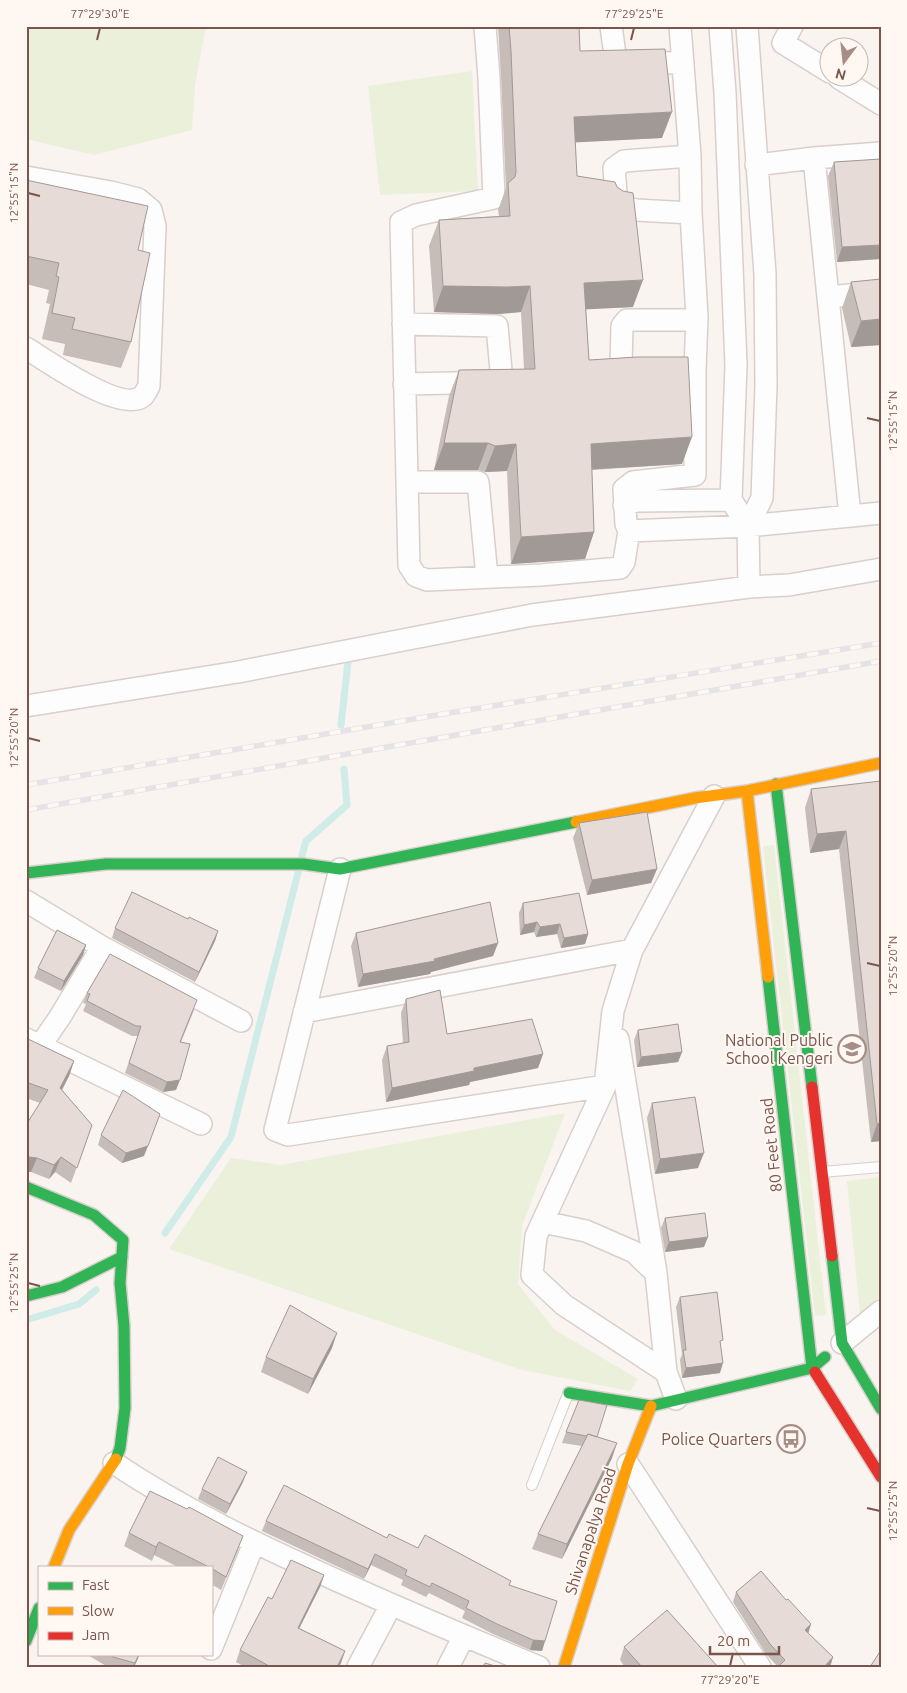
<svg xmlns="http://www.w3.org/2000/svg" width="907" height="1693" viewBox="0 0 907 1693" font-family="Ubuntu,sans-serif">
<rect width="100%" height="100%" fill="#f9f4ef"/>
<path fill="#eaf0da" d="M26,26H206L195,85L192,130L94,155L26,139Z
M472,71L478,191L380,195L368,86Z
M774,845L826,1315L815,1316L763,846Z
M565,1113L522,1226L518,1284L555,1330L638,1379L630,1391L522,1370L169,1249L231,1158L281,1165Z
M881,1177V1295L860,1314L847,1181Z"/>
<g fill="none" stroke-linecap="round" stroke-linejoin="round">
<path stroke="#d0ece9" stroke-width="7" d="M341,725L348,662
M301,859L306,841L347,805L344,769
M165,1233L231,1137L299,869
M26,1320L79,1304L96,1290"/>
<defs>
<path id="lane" d="M822,1172L881,1167
M532,1485L568,1394"/>
<path id="street" d="M485,26L489,78L494,198L416,215L401,222L409,565L416,576L427,580L541,575L620,568L624,562L629,531L626,524L624,489L633,482L695,475V370L630,372L621,365L622,326L627,320H690L697,317L691,213L636,210L617,205L614,168L624,161L690,156L680,26
M611,26L616,62L683,63
M720,26L725,93L736,365L731,500L748,526
M747,26L765,274L766,386L762,498L748,526L749,587
M792,26L783,43L830,72
M839,78L881,104
M690,156L691,213
M814,158L850,516
M756,165L814,158L881,153
M26,177L111,192L138,199L151,210L155,226L149,386C147,389 145,394 143,396C121,414 46,360 26,348
M828,297L881,292
M403,324L497,326L502,382L404,384
M695,370L697,317
M407,482H478L487,577
M624,505L637,501L731,500
M629,531L748,526L881,513
M26,706L238,672L532,615L749,587L789,585L881,569
M340,869L275,1130L288,1135L605,1086
M26,901L102,947L241,1021
M304,1012L632,950
M26,1039L201,1124
M618,1039L656,1273L666,1372
M40,1046L60,1017L102,947
M543,1222L586,1231L634,1252L656,1273
M842,1343L881,1311
M676,1399L666,1372L564,1305L532,1275L536,1236L605,1086L613,1011L632,950L714,796
M114,1463C184,1510 260,1546 336,1580C403,1610 471,1639 539,1667
M628,1464L760,1667
M211,1649L254,1543
M358,1667L391,1605
M448,1667L464,1636"/>
<path id="fast" d="M776,784L812,1087
M26,873L106,864H303L340,869L576,822
M768,977L812,1368L815,1372
M26,1187L94,1215L123,1240L120,1283L124,1326L125,1408L120,1448L116,1459
M832,1256L842,1343L881,1409
M26,1296L62,1287L122,1257
M569,1393L651,1406L812,1368L825,1357
M26,1641L39,1608"/>
<path id="slow" d="M747,791L768,977
M576,822L695,798L747,791L881,763
M54,1567L69,1530L116,1459
M564,1667L628,1464L651,1406"/>
<path id="jam" d="M812,1087L832,1256
M815,1372L881,1477"/>
</defs>
<use href="#lane" stroke="#d8cfcc" stroke-width="12"/>
<use href="#street" stroke="#d8cfcc" stroke-width="24"/>
<use href="#fast" stroke="#d9cfcb" stroke-width="14"/>
<use href="#slow" stroke="#d9cfcb" stroke-width="14"/>
<use href="#jam" stroke="#d9cfcb" stroke-width="14"/>
<use href="#lane" stroke="#fefdfd" stroke-width="10"/>
<use href="#street" stroke="#fefdfd" stroke-width="21"/>
<use href="#fast" stroke="#30b455" stroke-width="11"/>
<use href="#slow" stroke="#ff9f0a" stroke-width="11"/>
<use href="#jam" stroke="#e5322d" stroke-width="11"/>
<defs>
<path id="rail" d="M26,785L443,714L881,643
M26,810L881,661"/>
</defs>
<use href="#rail" stroke="#e5e3e6" stroke-width="5.5"/>
<use href="#rail" stroke="#fff7f2" stroke-width="4" stroke-dasharray="11" stroke-linecap="butt"/>
</g>
<path fill="#c6bcb8" d="M498,26H579L580,51L662,138L575,142L577,176L633,307L586,309L589,360L682,464L592,470L594,532L585,559L511,564L507,471L485,472L478,470H434L449,396L459,370L524,369L521,312L498,314L434,312L429,246L439,220L499,216L498,210L506,188L501,77Z
M881,159L880,259L837,262L828,176L834,162Z
M26,180L138,250L131,342L121,368L63,355L65,344L42,339L50,304L46,303L49,290L26,284Z
M881,279V345L851,347L842,308L851,282Z
M881,781V1141L871,1142L839,849L810,853L805,808L811,789Z
M579,823L657,869L651,883L587,895L573,838Z
M523,903L588,934L585,944L561,948L557,934L536,937L534,932L520,935L519,913Z
M188,919L218,931L215,941L195,982L112,938L115,928Z
M356,933L498,943L493,956L431,972L430,974L358,987L351,946Z
M86,945L83,955L61,991L34,978L38,968Z
M87,993L194,1010L181,1042L176,1090L163,1092L125,1073L138,1036H132L83,1011L86,1004L83,1003Z
M406,999L447,1034L543,1054L538,1068L470,1082L469,1085L386,1102L382,1060L387,1046L403,1044L401,1013Z
M638,1030L682,1052L678,1062L637,1067L634,1040Z
M26,1038L74,1061L69,1076L62,1090L92,1125L71,1183L55,1172L49,1179L31,1172H26V1125L40,1103L26,1098Z
M652,1103L698,1168L655,1174L647,1118Z
M101,1135L144,1156L122,1163L98,1145Z
M665,1218L704,1247L665,1252L661,1228Z
M680,1297L720,1373L682,1378L680,1360L682,1354L676,1307Z
M332,1348L308,1394L261,1372L266,1357Z
M566,1432L597,1437L612,1458L562,1559L532,1549L538,1534L582,1446L562,1443Z
M243,1482L226,1514L198,1499L202,1489Z
M266,1521L387,1538L418,1548L509,1585L545,1641L542,1651L530,1650L493,1634L462,1618L465,1611L429,1593L426,1597L401,1585L403,1580L371,1565L364,1579L262,1531Z
M129,1533L238,1550L221,1590L211,1584V1567H178L154,1555L152,1561L124,1546Z
M324,1575L320,1587L299,1628L345,1651L339,1667H245L236,1662L240,1650L272,1599Z
M736,1592L786,1600L811,1624L808,1633L833,1657L830,1667H778L766,1654L733,1602Z
M624,1647L718,1667H625L620,1660Z
M86,1654H140L134,1667H108Z"/>
<path fill="#a19996" d="M672,112L662,138L564,143L574,117Z
M881,245L880,259L837,262L842,247Z
M643,280L633,307L574,310L584,283Z
M443,286H530L521,312L498,314L434,312Z
M881,319V345L851,347L861,321Z
M692,437L682,464L582,470L591,444Z
M444,443H488L478,470H434Z
M516,444L507,471L485,472L495,446Z
M594,532L585,559L511,564L521,537Z
M846,831L839,849L810,853L817,834Z
M657,869L651,883L587,895L592,880Z
M537,922L534,932L520,935L524,925Z
M560,924L557,934L536,937L540,927Z
M218,931L215,941L195,982L199,972Z
M588,934L585,944L561,948L564,938Z
M498,943L493,956L431,972L430,974L358,987L363,974L434,959Z
M86,945L83,955L61,991L64,981Z
M682,1052L678,1062L637,1067L641,1057Z
M543,1054L538,1068L470,1082L469,1085L386,1102L392,1088L474,1068Z
M74,1061L69,1076L55,1103L60,1088Z
M180,1080L176,1090L163,1092L167,1082Z
M881,1123V1141L871,1142L877,1124Z
M148,1146L144,1156L122,1163L126,1153Z
M704,1153L698,1168L655,1174L660,1159Z
M29,1157L37,1158L31,1172H26V1158Z
M61,1157L55,1172L49,1179L54,1165Z
M708,1237L704,1247L665,1252L669,1242Z
M337,1333L332,1348L308,1394L313,1379Z
M723,1363L720,1373L682,1378L686,1368Z
M617,1443L612,1458L562,1559L567,1544Z
M247,1472L243,1482L226,1514L230,1504Z
M159,1542L154,1555L152,1561L156,1547Z
M375,1554L371,1565L364,1579L368,1569Z
M324,1575L320,1587L294,1639L298,1628Z
M811,1624L808,1634L805,1630Z
M533,1640L545,1641L542,1651L530,1650Z
M345,1651L341,1663L339,1667H337Z
M139,1654H140L134,1667H133Z
M833,1657L830,1667H824Z"/>
<path fill="#e6dbd6" stroke="#a19996" d="M509,26H579L580,51L665,49L672,112L574,117L577,176L615,182L617,187L623,191L633,193L643,280L584,283L589,360L637,357H688L692,437L591,444L594,532L521,537L516,444L495,446L488,443H444L459,370L535,369L530,286L507,287L443,286L439,220L510,216L508,183L515,177L516,172L511,51Z
M881,159V245L842,247L834,162Z
M26,180L148,206L138,250L150,253L131,342L72,329L75,318L52,313L59,277L56,276L59,263L26,256Z
M881,279V319L861,321L851,282Z
M881,781V1123L877,1124L846,831L817,834L811,789Z
M647,812L657,869L592,880L579,823Z
M132,892L188,919L189,917L218,931L199,972L115,928Z
M579,893L588,934L564,938L560,924L540,927L537,922L524,925L523,903Z
M490,902L498,943L434,959L435,961L363,974L356,933Z
M57,930L86,945L64,981L38,968Z
M110,954L197,1000L180,1042L190,1044L180,1080L167,1082L129,1063L141,1026H136L87,1001L90,994L87,993Z
M440,990L447,1034L532,1019L543,1054L474,1068V1071L392,1088L387,1046L409,1042L406,999Z
M678,1024L682,1052L641,1057L638,1030Z
M26,1038L74,1061L60,1088L92,1125L77,1168L61,1157L54,1165L37,1158L29,1157L26,1158V1125L48,1090L26,1082Z
M123,1090L160,1114L148,1146L126,1153L101,1135Z
M695,1097L704,1153L660,1159L652,1103Z
M705,1213L708,1237L669,1242L665,1218Z
M717,1292L723,1340L720,1341L723,1363L686,1368L683,1350H686L680,1297Z
M290,1305L337,1333L313,1379L266,1357Z
M579,1400L607,1405L597,1437L588,1434L586,1436L566,1432Z
M588,1434L617,1443L567,1544L538,1534Z
M218,1457L247,1472L230,1504L202,1489Z
M284,1485L387,1538L389,1534L418,1548L425,1535L511,1581L509,1585L557,1601L545,1641L533,1640L497,1624L466,1608L469,1601L432,1583L430,1587L405,1575L407,1570L375,1554L368,1569L266,1521Z
M150,1491L187,1509L189,1507L243,1536L226,1577L211,1568V1567H209L159,1542L156,1547L129,1533Z
M291,1560L324,1575L298,1628L345,1651L337,1667H271L240,1650L268,1597L272,1599Z
M761,1571L786,1600L788,1599L811,1624L805,1630L833,1657L824,1667H778L785,1660L770,1644L736,1592Z
M667,1610L718,1667H642L624,1647Z
M881,1650V1667H870Z
M108,1654H139L135,1663L113,1657Z
M485,1663L498,1667H483Z"/>
<path fill="none" stroke="#79554d" stroke-width="2" d="M97,40L100,28M631,40L634,28M28,193L40,196M867,418L880,421M28,738L40,741M867,963L880,966M28,1283L40,1286M867,1508L880,1511M730,1666L733,1653"/>
<defs>
<symbol id="school-ring" viewBox="-11 -11 22 22"><circle r="9.5" fill="#fff7f2" stroke="#a68d86" stroke-width="1.5"/><path d="M0-5L7-2L0 1L-7-2ZM-4 1L0 2.5L4 1V4Q0 6-4 4Z" fill="#a68d86"/></symbol>
<symbol id="bus-ring" viewBox="-11 -11 22 22"><circle r="9.5" fill="#fff7f2" stroke="#a68d86" stroke-width="1.5"/><path d="M-5-6H5V4H4V6H2V4H-2V6H-4V4H-5ZM-3.5-4V0h7V-4ZM-3.5 1.2v1.5H-2V1.2ZM2 1.2v1.5H3.5V1.2Z" fill="#a68d86"/></symbol>
</defs>
<g fill-rule="evenodd">
<use href="#school-ring" x="836" y="1033" width="32" height="32"/>
<use href="#bus-ring" x="775" y="1423" width="32" height="32"/>
</g>
<g text-anchor="middle" stroke-width="4" stroke-linejoin="round" paint-order="stroke">
<g font-size="16" fill="#79554d" stroke="#fff7f2" text-anchor="end">
<text x="833" y="1046">National Public<tspan x="833" dy="18">School Kengeri</tspan></text>
<text x="772" y="1445">Police Quarters</text>
</g>
<g font-size="16" fill="#79554d" stroke="#fff7f2">
<text transform="translate(771 1145) rotate(-96)" y="6">80 Feet Road</text>
<text transform="translate(590 1531) rotate(-72)" y="6">Shivanapalya Road</text>
</g>
</g>
<rect width="907" height="1693" fill="none" stroke="#fff7f2" stroke-width="55"/>
<rect x="38" y="1566" width="175" height="90" fill="#fff7f2" stroke="#c9b6b0"/>
<rect x="48" y="1582" width="25" height="8" fill="#30b455" stroke="#c9b6b0"/>
<text x="82" y="1590" font-size="15" fill="#79554d">Fast</text>
<rect x="48" y="1607" width="25" height="8" fill="#ff9f0a" stroke="#c9b6b0"/>
<text x="82" y="1616" font-size="15" fill="#79554d">Slow</text>
<rect x="48" y="1632" width="25" height="8" fill="#e5322d" stroke="#c9b6b0"/>
<text x="82" y="1640" font-size="15" fill="#79554d">Jam</text>
<g transform="translate(844 62) rotate(195)"><circle r="24" fill="#fff7f2" stroke="#c9b6b0"/>
<path d="M0-4L9 19L0 12L-9 19Z" fill="#a68d86"/>
<text y="-8" font-size="14" font-weight="bold" text-anchor="middle" fill="#79554d">N</text>
</g>
<path d="M710 1646v8h69v-8" fill="none" stroke="#79554d" stroke-width="2.5"/>
<text x="717" y="1646" font-size="15" fill="#79554d" stroke="#fff7f2" stroke-width="4" paint-order="stroke">20 m</text>
<rect x="28" y="28" width="852" height="1638" fill="none" stroke="#79554d" stroke-width="2"/>
<g font-size="12" text-anchor="middle" fill="#79554d">
<text x="100" y="18">77°29'30"E</text>
<text x="634" y="18">77°29'25"E</text>
<text transform="translate(14 193) rotate(-90)" y="4">12°55'15"N</text>
<text transform="translate(893 421) rotate(-90)" y="4">12°55'15"N</text>
<text transform="translate(14 738) rotate(-90)" y="4">12°55'20"N</text>
<text transform="translate(893 966) rotate(-90)" y="4">12°55'20"N</text>
<text transform="translate(14 1283) rotate(-90)" y="4">12°55'25"N</text>
<text transform="translate(893 1511) rotate(-90)" y="4">12°55'25"N</text>
<text x="730" y="1684">77°29'20"E</text>
</g>
</svg>
